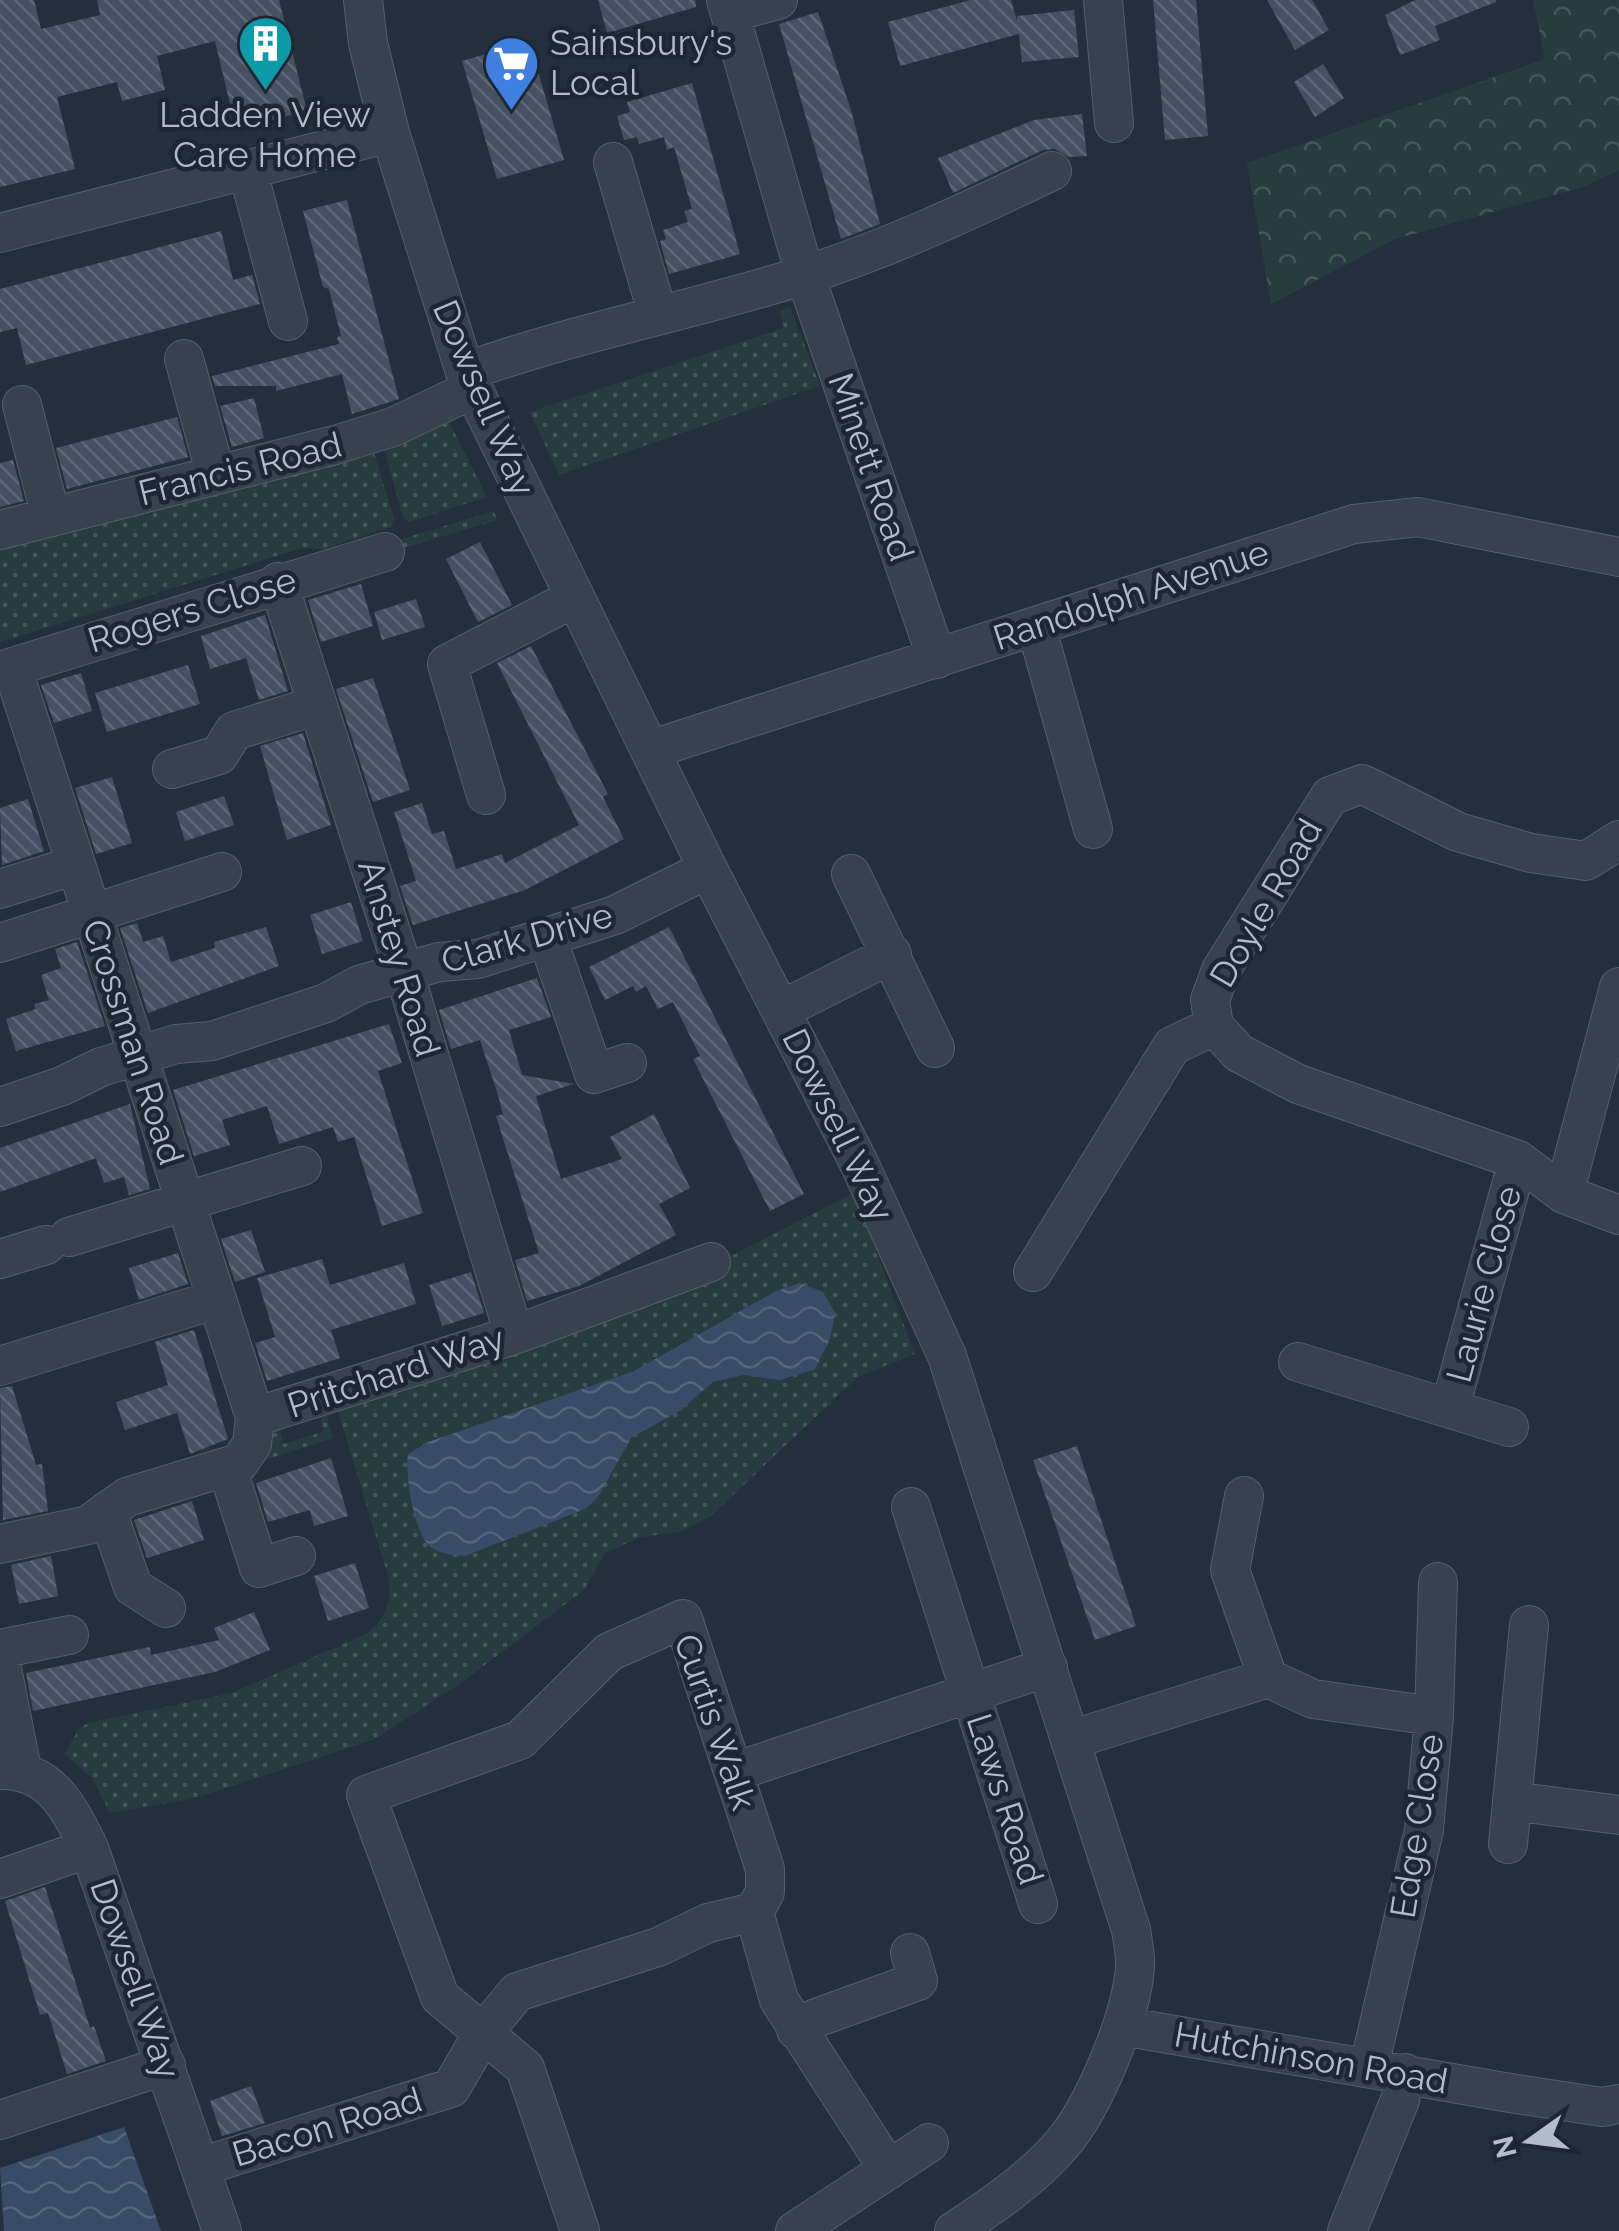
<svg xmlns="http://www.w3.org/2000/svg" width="1619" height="2231" viewBox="0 0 1619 2231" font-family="Raleway,sans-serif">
<defs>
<pattern id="grass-dots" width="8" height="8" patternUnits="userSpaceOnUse" patternTransform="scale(2.5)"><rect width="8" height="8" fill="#263c3f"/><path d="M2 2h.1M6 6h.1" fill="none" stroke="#435659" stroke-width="1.8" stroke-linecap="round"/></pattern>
<pattern id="forest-crowns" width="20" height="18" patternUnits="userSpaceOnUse" patternTransform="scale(2.5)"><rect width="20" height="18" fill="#263c3f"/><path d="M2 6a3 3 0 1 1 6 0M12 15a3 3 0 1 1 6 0" fill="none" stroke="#435659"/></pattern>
<pattern id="water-waves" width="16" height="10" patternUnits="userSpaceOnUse" patternTransform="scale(2.5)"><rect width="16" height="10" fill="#394c67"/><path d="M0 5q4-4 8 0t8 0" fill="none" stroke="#53647b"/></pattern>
<pattern id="building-back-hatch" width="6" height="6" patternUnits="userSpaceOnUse" patternTransform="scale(2.5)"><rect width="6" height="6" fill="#455162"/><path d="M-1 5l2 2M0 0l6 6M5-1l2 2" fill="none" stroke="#5d6877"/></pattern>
</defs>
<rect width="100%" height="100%" fill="#242f3e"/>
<path fill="url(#grass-dots)" d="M790,307L820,386L559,475L530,412L784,328L780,311Z
M447,418L487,497L409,522L403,518L382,441Z
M371,443L394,519L391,527L323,549L302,548L0,642V538Z
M494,511L497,520L401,549L398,540Z
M854,1193L915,1354L858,1377L711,1516L680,1532L641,1537L605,1553L584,1590L461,1683L375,1739L196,1798L110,1813L92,1778L64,1754L79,1729L88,1723L232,1693L366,1634C385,1619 392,1604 389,1579L336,1405L606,1320Z
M324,1408L333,1438L259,1462L277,1423L284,1444L324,1431L318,1410Z"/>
<path fill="url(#forest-crowns)" d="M1533,0H1619V170L1583,187L1395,239L1271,304L1247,163L1545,59Z"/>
<path fill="url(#water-waves)" d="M800,1283L823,1292L835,1313L830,1339L815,1369L780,1380L743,1375L713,1382L681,1410L631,1438L598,1497L585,1509L465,1556C452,1555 435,1554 426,1542C413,1525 405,1475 408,1454L428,1442L634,1371L776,1291Z
M124,2127L161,2231H4L0,2168Z"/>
<path fill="url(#building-back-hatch)" d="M0,0H34L41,29L100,15L97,0H279L307,111L236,129L215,41L157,56L165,90L122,101L117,82L57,97L75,169L0,187Z
M598,0H695L696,7L607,33Z
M971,0H1011L1017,21V16L1074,10L1079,57L1022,62L1019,34L900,66L888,22Z
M1153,0H1196L1208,136L1165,140Z
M1267,0H1312L1329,30L1295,50Z
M1415,0H1496V2L1435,26L1440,40L1400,55L1385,15Z
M818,12L851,110L880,224L841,239L779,24Z
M529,41L564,160L497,179L462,61Z
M1323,64L1344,98L1315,117L1294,82Z
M692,83L740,254L669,274L660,241L666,239L663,230L688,222L684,211L692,209L674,147L667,150L664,137L639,144L637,137L624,140L617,116L630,112L627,102Z
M1082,114L1087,156L1069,157L1055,149L1043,150L953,193L938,158L1034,120Z
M347,200L399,399L352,414L342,374L276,391V386H215L212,376L339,344L337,337L341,336L329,289L323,287L303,211Z
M221,231L233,280L252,275L260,304L26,365L17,328L0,332V289Z
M254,398L264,438L232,447L220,406Z
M177,417L188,457L67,489L56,448Z
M13,460L24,501L0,507V463Z
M480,542L512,605L478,622L446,559Z
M361,584L373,626L321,642L308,600Z
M416,599L425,627L382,640L374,612Z
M265,615L288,691L259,700L246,658L210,669L201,636Z
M531,646L608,794L603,797L624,839L525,890L413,925L400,886L416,881L394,812L422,803L432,834L444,831L456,869L502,854L505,863L579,825L497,663Z
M188,665L200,704L107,732L95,693Z
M81,673L92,711L54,723L41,685Z
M373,678L410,790L373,802L336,689Z
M303,733L331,825L287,840L260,746Z
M112,777L132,843L96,854L75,788Z
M224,796L234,825L185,841L176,812Z
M28,799L44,851L2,865L0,808Z
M351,902L363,941L322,954L310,915Z
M137,923L143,942L163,936L171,962L215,948L214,942L266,927L279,966L148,1013L120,928Z
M669,927L804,1194L770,1211L693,1059L700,1056L673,1002L658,1009L646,986L636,992L633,986L605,1000L589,967Z
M77,942L105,1026L16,1051L6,1019L36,1009L34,1004L49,1000L41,975L61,968L55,949Z
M537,978L551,1017L509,1030L522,1075L574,1084L536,1096L561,1179L622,1159L610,1137L654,1114L690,1188L659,1204L676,1235L579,1286L527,1301L515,1260L539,1253L496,1116L503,1114L497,1092L480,1040L451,1049L439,1010Z
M389,1024L402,1063L378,1071L423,1213L382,1226L354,1137L338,1142L333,1127L279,1144L267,1106L222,1120L230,1145L194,1156L173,1090Z
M130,1104L150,1189L129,1195L124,1177L104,1183L96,1158L0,1192V1148Z
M251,1230L265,1272L235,1282L221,1239Z
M178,1253L188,1284L139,1300L129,1268Z
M322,1259L330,1285L404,1263L416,1304L331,1330L340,1358L267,1381L255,1343L275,1337L257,1278Z
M471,1272L484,1313L442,1326L429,1285Z
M194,1330L228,1439L190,1454L177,1413L125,1430L116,1402L168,1385L155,1342Z
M12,1386L36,1465L42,1464L48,1511L3,1520L0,1388Z
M1077,1446L1136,1626L1095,1640L1033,1460Z
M331,1458L348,1516L314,1526L310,1510L268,1522L256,1483Z
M192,1501L204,1540L147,1558L134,1520Z
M51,1556L58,1596L19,1604L11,1565Z
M355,1563L369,1608L328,1621L314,1576Z
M254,1612L270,1650L215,1672L33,1711L26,1673L150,1647L151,1655L219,1640L214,1628Z
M45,1887L90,2028L94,2026L106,2061L67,2074L48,2013L40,2015L5,1901Z
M251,2086L265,2123L222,2136L210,2101Z"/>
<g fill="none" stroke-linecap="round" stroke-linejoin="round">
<defs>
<path id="minor" d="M363,0L368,43L390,133L465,372L708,869L859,1163L947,1356L1131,1930C1133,1942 1136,1956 1135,1968C1131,2017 1094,2107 1062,2144C1032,2179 992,2206 954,2231
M726,0L805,275L937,659
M1103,0L1114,123
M730,13L778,0
M613,162L658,315
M247,168L288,321
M0,233L390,133
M184,359L216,475
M465,372C576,332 692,311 805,275C890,248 971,210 1052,171
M22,405L51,517
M0,530L335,445L393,427L473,389
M278,582L404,972L514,1335
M1036,626L1093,829
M12,667L255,1417
M0,671L385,552
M652,749L1354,524L1418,517L1619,557
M172,769L219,755L234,731L318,705
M486,795L447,664L574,598
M1619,840L1586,861L1531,853L1458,832L1362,784L1330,796L1221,970L1210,1000L1214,1026L1239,1053L1298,1084L1518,1160L1564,1194L1619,1215
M851,874L935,1048
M0,889L76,865
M547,937L594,1074L627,1063
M0,943L222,872
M781,1010L892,954
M0,1107L62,1086L101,1067L176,1044L212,1041L326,1003L359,985L439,962L478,959L615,915L708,869
M1564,1194L1619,987
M69,1237L302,1166
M0,1259L46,1245
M1033,1272L1172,1046L1214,1026
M1298,1362L1509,1427
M0,1366L214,1300
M1450,1408L1518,1160
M227,1467L259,1568L296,1556
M1244,1496L1230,1570L1268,1678
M911,1507L1038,1904
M107,1511L133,1587L166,1608
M0,1544L88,1525L127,1497L239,1463L252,1444L255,1417L514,1335L711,1262
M0,1649L69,1635
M0,1658L22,1770
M1070,1740L1268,1678L1313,1699L1434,1716
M0,1770C51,1769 69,1808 89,1848L222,2231
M734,1772L1048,1667
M1512,1801L1619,1815
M1508,1844L1529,1625
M0,1879L89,1848
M754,1912L779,2000L889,2170
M1122,2026L1510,2093L1602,2107L1619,2104
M796,2030L816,2018L918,1981L910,1953
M1369,2067L1424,1830L1434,1716L1438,1582
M0,2120L166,2065
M200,2167L451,2088L483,2033L517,1992L658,1947L708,1923L754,1912L765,1892V1869L683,1619L609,1652L520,1740L366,1795L440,1997L525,2068L580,2231
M795,2231L929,2143
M1347,2231L1400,2100L1405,2073"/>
</defs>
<use href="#minor" stroke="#565f6c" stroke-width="40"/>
<use href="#minor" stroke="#38414e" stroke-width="38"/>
</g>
<defs>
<symbol id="building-pin" viewBox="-11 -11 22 30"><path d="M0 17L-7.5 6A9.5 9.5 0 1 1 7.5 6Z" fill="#0f9aa8" stroke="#1d2633"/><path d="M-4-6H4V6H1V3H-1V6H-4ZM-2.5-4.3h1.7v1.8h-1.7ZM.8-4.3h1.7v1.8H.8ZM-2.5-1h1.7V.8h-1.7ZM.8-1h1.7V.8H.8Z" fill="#fff"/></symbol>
<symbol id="supermarket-pin" viewBox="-11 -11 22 30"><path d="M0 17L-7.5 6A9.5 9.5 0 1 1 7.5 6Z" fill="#3f7fe0" stroke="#1d2633"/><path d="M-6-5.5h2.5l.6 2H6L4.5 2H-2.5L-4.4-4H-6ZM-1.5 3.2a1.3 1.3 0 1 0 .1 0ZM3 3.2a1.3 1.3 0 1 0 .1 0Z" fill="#fff"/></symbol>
</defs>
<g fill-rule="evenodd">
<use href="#building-pin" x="234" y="12" width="63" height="86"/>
<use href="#supermarket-pin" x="480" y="32" width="63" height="86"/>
</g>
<g text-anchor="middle" stroke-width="9" stroke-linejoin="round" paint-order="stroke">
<g font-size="35" fill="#b4bcc9" stroke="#1d2633" text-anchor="start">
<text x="550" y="55">Sainsbury's<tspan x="550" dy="40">Local</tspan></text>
<text x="265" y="127" text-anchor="middle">Ladden View<tspan x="265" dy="40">Care Home</tspan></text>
</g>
<g font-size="35" fill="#b4bcc9" stroke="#1d2633">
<text transform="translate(484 398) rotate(67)" y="12">Dowsell Way</text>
<text transform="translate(871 467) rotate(71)" y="12">Minett Road</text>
<text transform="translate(240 469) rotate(-14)" y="12">Francis Road</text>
<text transform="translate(1131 595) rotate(-18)" y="12">Randolph Avenue</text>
<text transform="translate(192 610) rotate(-17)" y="12">Rogers Close</text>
<text transform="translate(1266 903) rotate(-60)" y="12">Doyle Road</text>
<text transform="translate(527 938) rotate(-16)" y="12">Clark Drive</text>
<text transform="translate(399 958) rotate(73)" y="12">Anstey Road</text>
<text transform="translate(133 1042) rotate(72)" y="12">Crossman Road</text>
<text transform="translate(838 1125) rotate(64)" y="12">Dowsell Way</text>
<text transform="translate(1484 1284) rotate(-75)" y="12">Laurie Close</text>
<text transform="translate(396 1372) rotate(-18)" y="12">Pritchard Way</text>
<text transform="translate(715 1722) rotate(71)" y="12">Curtis Walk</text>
<text transform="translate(1005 1799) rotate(72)" y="12">Laws Road</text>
<text transform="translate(1417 1826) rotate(-81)" y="12">Edge Close</text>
<text transform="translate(135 1979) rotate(71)" y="12">Dowsell Way</text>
<text transform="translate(1311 2058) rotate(10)" y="12">Hutchinson Road</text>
<text transform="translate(327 2127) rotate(-17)" y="12">Bacon Road</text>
</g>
</g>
<g transform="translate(1529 2141) rotate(256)" stroke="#1d2633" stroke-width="8" paint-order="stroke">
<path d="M0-8L18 38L0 25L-18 38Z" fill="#b4bcc9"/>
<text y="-15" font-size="28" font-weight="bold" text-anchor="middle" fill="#b4bcc9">N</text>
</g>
</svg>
